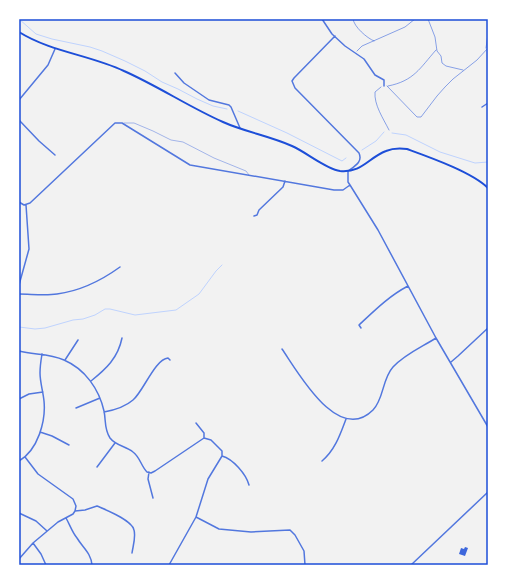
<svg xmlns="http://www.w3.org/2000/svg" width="507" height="584" viewBox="0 0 507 584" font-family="Montserrat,sans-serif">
<rect width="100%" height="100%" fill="#f2f2f2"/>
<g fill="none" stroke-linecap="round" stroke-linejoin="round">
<path stroke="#bfd3fe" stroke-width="1" d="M19,19L36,34L52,39L90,47L102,51L125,61L145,71L162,82L178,89L197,99L213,106L227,109
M238,111L287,133L342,161L346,158
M392,133L406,135L440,152L475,163L488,162
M362,150L376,141L384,132
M19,327L35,329L45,328L73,320L83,319L95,315L105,309H110L135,315L176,310L199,294L216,271L222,265"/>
</g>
<path fill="#3d67dc" d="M465,547L468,548L465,556L459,554L461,548L464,549Z"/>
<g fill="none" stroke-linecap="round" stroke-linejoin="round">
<path stroke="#1d4ed8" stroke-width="0.5" d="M353,19C354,27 367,38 374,41
M428,19L435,37L437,51L441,56L442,63L446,66L463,70
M486,48L488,34
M357,51L362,46L405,27L415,19
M387,86L417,117H421L437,96L445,87L453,79L477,60L488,48
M388,86C414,81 420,68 436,50
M381,87L375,92C374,105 383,118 389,130"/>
<path stroke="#5277de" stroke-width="0.5" d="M124,123H134L153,131L171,140L183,142L214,158L246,171L249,175"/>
<path stroke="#5277de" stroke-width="1.5" d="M322,19L332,34L345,46L364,59L375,75L384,80V86
M335,36L294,78L292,81L295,88L359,153C363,162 355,166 348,171V182L350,185L378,230L436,338L488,427
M175,73L184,83L209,100L229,105L231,107L240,128
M19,100L48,65L55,49
M482,107L488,103
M19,120L39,141L55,155
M19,202L24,205L30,203L115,123H122L190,165L334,190H343L350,185
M254,216L257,215L259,210L283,187L285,181
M19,285L29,249L26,205
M19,294C31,294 45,296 57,294C80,291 102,280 120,267
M361,328L359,325C375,310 389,296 408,286
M282,349C298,372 338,445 373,410C384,399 382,379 393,367C405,354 422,347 436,338
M19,351C34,355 49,353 64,360C85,369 99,389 104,411C106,420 104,429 110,438C116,446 126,446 133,452C140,457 141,466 147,472L151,473L155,471L204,438L211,440L222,451V456L208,479L196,517L219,529L251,532L290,530L295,535L304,551L305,565
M65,360L78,340
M451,362L458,356L488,328
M91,381C106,369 118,358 122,338
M19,399L29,394L43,392
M76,408L100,398
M104,412C115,410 125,407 133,400C143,392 155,359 168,358L170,360
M196,423L204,433V438
M40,432L52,436L69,445
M222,456C233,459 246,474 249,485
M19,461C38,450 46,421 44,401C43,391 40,382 40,373C40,367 41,360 42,354
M322,461C335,450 340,435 346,419
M97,467L115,443
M149,472L148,479L153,498
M75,511L85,510L97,506C106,510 132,520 134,530C136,537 133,546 132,553
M19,513L36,521L47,531
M66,518C70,525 72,532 77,538C83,548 91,553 92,565
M33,543L41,554L46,565
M19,559L33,543L58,522L73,514L75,511L76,506L73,499L38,474L25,457
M169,565L196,517
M411,565L488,492"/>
<path stroke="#1d4ed8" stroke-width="2" d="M19,32C51,52 90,55 124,71C158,86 189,107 223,122C245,132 270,136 292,146C306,152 326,169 340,171C362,173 368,158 386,151C393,148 399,148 407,149C429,157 472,172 488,188"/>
</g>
<rect width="507" height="584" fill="none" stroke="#ffffff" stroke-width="40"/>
<rect x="20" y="20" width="467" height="544" fill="none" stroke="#1d4ed8" stroke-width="1.5"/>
</svg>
